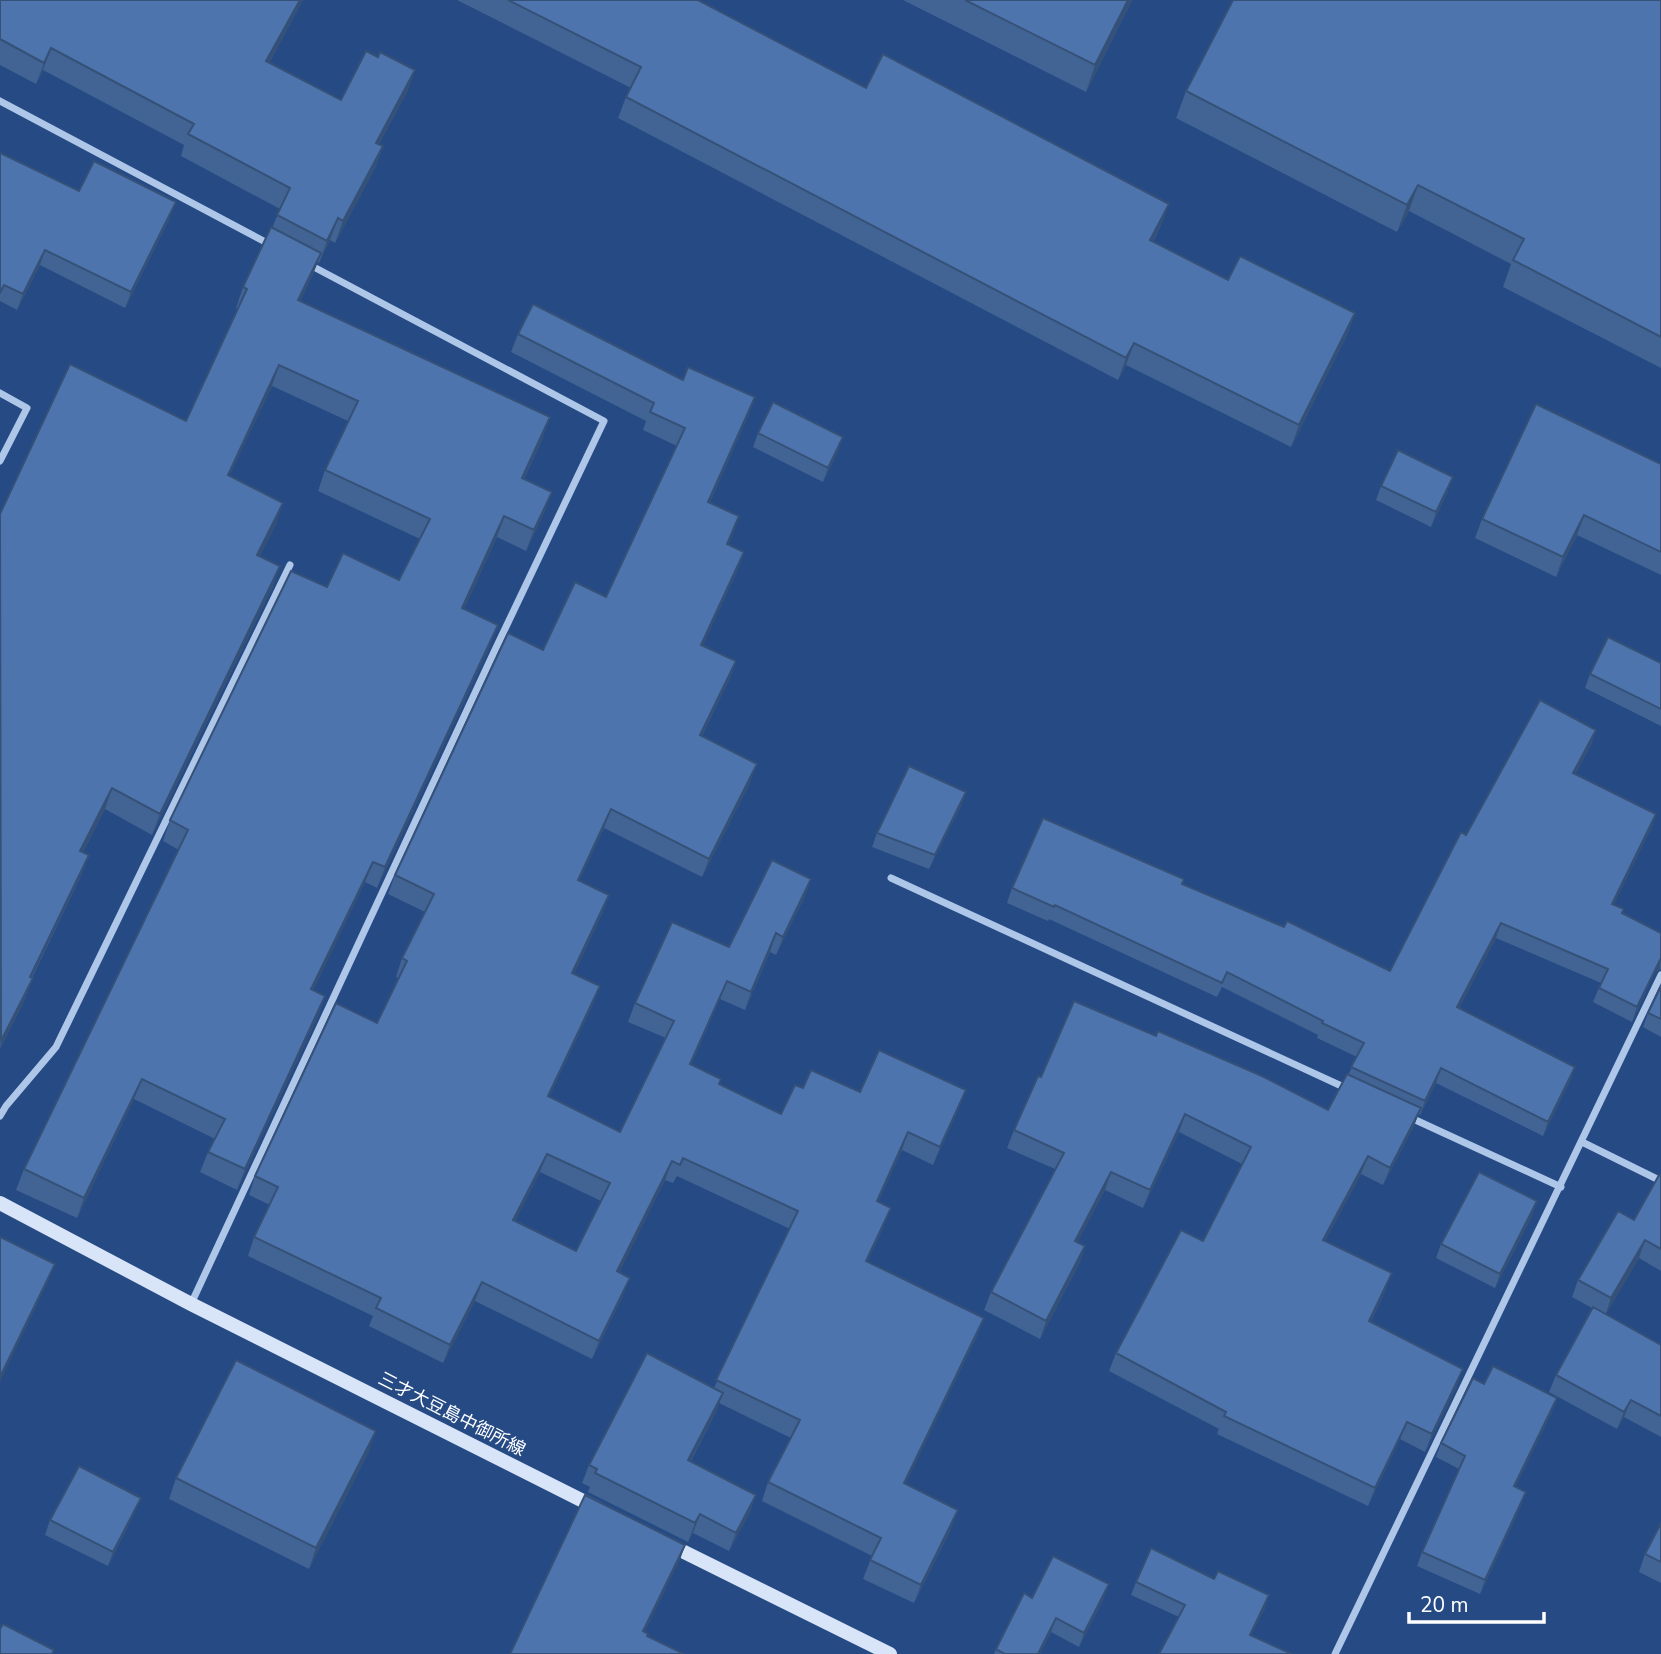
<svg xmlns="http://www.w3.org/2000/svg" width="1661" height="1654" viewBox="0 0 1661 1654" font-family="'Nunito Sans','Noto Sans JP',sans-serif">
<rect width="100%" height="100%" fill="#254a84"/>
<g fill="none" stroke-linecap="round" stroke-linejoin="round">
<path stroke="#aec6e8" stroke-width="7" d="M0,101L271,245
M0,393L27,408L0,461
M891,878L1348,1089
M0,1116L6,1106L56,1047L290,565
M1409,1117L1561,1187
M1582,1142L1661,1181
M191,1304L494,652L604,421L310,265
M1335,1654L1661,975"/>
<path stroke="#d8e4f7" stroke-width="14" d="M0,1203L191,1304L597,1508
M668,1544L890,1654"/>
</g>
<path fill="#426494" fill-rule="evenodd" d="M0,0H303L269,63L341,100L378,57L415,70L407,92L379,144L383,146L375,168L335,243L330,240L319,263L318,262L313,274L300,301L543,438L524,479L552,492L544,513L526,551L497,537L464,609L490,646L377,888L365,882L313,990L325,996L318,1016L237,1190L200,1172L208,1152L215,1139L134,1099L77,1218L16,1190L24,1169L179,850L163,841L170,820L327,587L399,580L420,539L318,491L325,470L348,421L272,386L229,476L276,524L259,556L273,586L152,835L105,809L83,852L89,855L81,876L32,978L25,999L0,1049V514L186,421L238,309L236,308L243,287L272,228L280,209L181,156L184,145L43,70L36,84L0,65Z
M457,0H698L866,88L1169,204L1161,225L1153,242L1228,280L1355,313L1347,335L1291,447L1126,365L1118,380L618,118L626,97L631,88Z
M903,0H1132L1086,92Z
M1661,0V368L1503,287L1511,264L1409,211L1397,232L1176,118L1186,91Z
M0,153L79,191L170,218L125,308L40,265L17,310L0,301Z
M518,334L683,380L755,397L748,416L710,502L739,516L728,545L744,552L737,571L703,645L736,661L729,680L702,736L750,783L702,877L604,828L579,881L609,895L602,914L574,974L600,986L593,1004L549,1097L620,1132L666,1038L628,1022L635,1003L729,947L811,879L804,898L776,955L770,952L745,1010L720,999L691,1065L719,1085L781,1114L803,1088L860,1092L959,1108L933,1165L902,1150L878,1202L884,1226L867,1262L984,1318L977,1336L905,1484L951,1529L914,1603L863,1579L872,1556L762,1501L768,1482L791,1438L719,1403L716,1412L691,1461L756,1495L749,1514L729,1551L693,1533L688,1542L588,1492L590,1487L582,1483L589,1465L714,1388L790,1229L677,1176L673,1183L665,1180L619,1272L623,1296L592,1359L475,1301L443,1363L369,1326L373,1316L248,1256L254,1237L270,1205L249,1195L255,1176L377,1023L398,978L396,977L402,958L425,912L388,894L395,875L543,650L606,597L677,446L643,430L646,421L511,352ZM540,1172L601,1201L576,1251L515,1221Z
M758,433L838,451L823,482L753,447Z
M1661,464V575L1577,535L1556,577L1475,538L1482,519Z
M1381,486L1448,491L1431,527L1376,500Z
M1661,663V726L1585,688L1590,674Z
M1596,730L1591,745L1575,774L1656,814L1651,829L1613,905L1622,913L1661,933V969L1655,972L1632,1022L1593,1002L1601,983L1496,938L1459,1008L1575,1067L1570,1081L1543,1136L1436,1083L1420,1115L1418,1114L1414,1126L1383,1185L1361,1174L1325,1241L1392,1273L1385,1291L1371,1322L1457,1386L1425,1452L1400,1439L1368,1506L1217,1434L1219,1429L1109,1371L1116,1353L1203,1241L1242,1164L1179,1132L1143,1208L1105,1190L1077,1242L1085,1246L1079,1264L1040,1339L984,1310L991,1292L1055,1169L1007,1148L1014,1130L1041,1077L1328,1110L1348,1075L1357,1057L1317,1038L1318,1035L1222,987L1217,997L1049,919L1048,921L1007,903L1012,888L1182,884L1390,971L1466,835Z
M966,792L961,806L929,869L872,847L877,833Z
M1661,986V1037L1643,1027L1648,1013Z
M1661,1176V1271L1639,1258L1606,1314L1661,1345V1437L1624,1417L1617,1429L1549,1392L1556,1375L1592,1308L1572,1297L1578,1280L1634,1220Z
M1532,1216L1495,1288L1436,1258L1441,1244Z
M1484,1384L1552,1412L1515,1487L1521,1506L1480,1594L1417,1566L1422,1552L1459,1469L1436,1457L1441,1443Z
M369,1451L309,1569L169,1499L176,1478Z
M135,1512L108,1566L45,1535L50,1520Z
M1661,1523V1583L1639,1572L1645,1554Z
M1136,1582L1265,1608L1251,1635L1179,1617L1131,1595Z
M1032,1598H1104L1079,1647L1051,1632L1040,1654H994L996,1649Z"/>
<path fill="#365178" d="M300,0H303L258,83L266,61Z
M1128,0H1132L1086,92L1095,65Z
M51,48L43,70L36,84L44,63Z
M415,70L407,92L368,164L376,143Z
M383,146L375,168L335,243L343,221Z
M1418,185L1409,211L1397,232L1407,205Z
M176,202L170,218L125,308L131,292Z
M1169,204L1161,225L1142,262L1150,240Z
M338,218L330,240L319,263L327,241Z
M45,250L40,265L17,310L23,294Z
M321,253L313,274L291,320L298,300Z
M1355,313L1347,335L1291,447L1299,425Z
M1134,343L1126,365L1118,380L1126,358Z
M279,365L272,386L220,496L228,475Z
M755,397L748,416L702,520L708,502Z
M550,417L543,438L514,499L522,478Z
M843,437L838,451L823,482L828,468Z
M1453,477L1448,491L1431,527L1436,512Z
M552,492L544,513L526,551L534,530Z
M283,503L276,524L250,576L257,555Z
M1584,515L1577,535L1556,577L1563,557Z
M504,516L497,537L455,629L462,608Z
M739,516L733,535L720,563L727,544Z
M744,552L737,571L695,663L701,645Z
M280,566L273,586L152,835L160,814Z
M498,625L490,646L377,888L385,867Z
M736,661L729,680L693,754L700,735Z
M1596,730L1591,745L1567,788L1573,773Z
M757,764L750,783L702,877L709,859Z
M112,788L105,809L73,871L80,851Z
M966,792L961,806L929,869L935,855Z
M611,809L604,828L571,899L578,880Z
M1656,814L1651,829L1607,919L1612,904Z
M89,855L81,876L22,997L30,977Z
M373,862L365,882L304,1010L311,989Z
M811,879L804,898L776,955L783,937Z
M609,895L602,914L566,992L572,973Z
M1501,923L1496,938L1452,1021L1457,1007Z
M776,933L770,952L745,1010L751,992Z
M1661,958L1660,969L1655,972L1632,1022L1637,1007Z
M33,978L25,999L0,1049L1,1041Z
M727,981L720,999L683,1083L690,1064Z
M600,986L593,1004L541,1114L548,1096Z
M325,996L318,1016L237,1190L245,1169Z
M1575,1067L1570,1081L1543,1136L1548,1122Z
M1441,1068L1436,1083L1420,1115L1425,1101Z
M142,1079L134,1099L77,1218L84,1198Z
M966,1090L959,1108L933,1165L940,1147Z
M1421,1108L1414,1126L1383,1185L1390,1168Z
M1185,1114L1179,1132L1143,1208L1150,1190Z
M908,1132L902,1150L870,1220L877,1201Z
M547,1154L540,1172L507,1238L513,1220Z
M1368,1156L1361,1174L1316,1258L1323,1240Z
M672,1161L665,1180L611,1290L617,1271Z
M1111,1172L1105,1190L1069,1259L1075,1241Z
M1537,1201L1532,1216L1495,1288L1500,1274Z
M891,1208L884,1226L859,1279L866,1261Z
M1645,1240L1639,1258L1605,1316L1611,1298Z
M1085,1246L1079,1264L1040,1339L1046,1321Z
M55,1264L47,1284L0,1382V1377Z
M1392,1273L1385,1291L1363,1339L1369,1321Z
M630,1278L623,1296L592,1359L599,1341Z
M482,1282L475,1301L443,1363L450,1345Z
M984,1318L977,1336L897,1502L904,1483Z
M1463,1369L1457,1386L1425,1452L1432,1434Z
M723,1393L716,1412L681,1479L688,1460Z
M1557,1398L1552,1412L1509,1501L1514,1486Z
M1631,1400L1624,1417L1617,1429L1624,1412Z
M1407,1422L1400,1439L1368,1506L1375,1488Z
M376,1431L369,1451L309,1569L316,1548Z
M1526,1492L1521,1506L1480,1594L1485,1580Z
M756,1495L749,1514L729,1551L736,1533Z
M141,1498L135,1512L108,1566L113,1552Z
M958,1510L951,1529L914,1603L921,1585Z
M700,1514L693,1533L688,1542L695,1523Z
M685,1545L680,1560L638,1646L643,1631Z
M1109,1584L1104,1598L1079,1647L1084,1633Z
M1269,1595L1265,1608L1246,1647L1250,1635Z
M1056,1618L1051,1632L1040,1654H1038Z"/>
<path fill="#4d74ac" stroke="#365178" stroke-width="2" fill-rule="evenodd" d="M0,0H300L266,61L341,100L366,51L378,57L380,52L415,70L376,143L383,146L343,221L338,218L327,241L277,215L290,188L188,134L194,124L51,48L44,63L0,39Z
M508,0H698L866,88L883,54L1169,204L1150,240L1228,280L1240,256L1355,313L1299,425L1134,343L1126,358L626,97L641,67Z
M965,0H1128L1095,65Z
M1233,0H1661V337L1513,260L1524,239L1418,185L1407,205L1186,91Z
M0,153L79,191L94,161L176,202L131,292L45,250L23,294L4,285L0,293Z
M271,227L321,253L298,300L550,417L522,478L552,492L534,530L504,516L462,608L498,625L385,867L373,862L311,989L325,996L245,1169L208,1152L225,1119L142,1079L84,1198L24,1169L188,830L170,820L291,571L327,587L343,553L399,580L430,519L325,470L358,401L279,365L228,475L283,503L257,555L280,566L160,814L112,788L80,851L89,855L30,977L33,978L1,1041L0,514L70,364L186,421L247,289L243,287Z
M533,304L683,380L688,367L755,397L708,502L739,516L727,544L744,552L701,645L736,661L700,735L757,764L709,859L611,809L578,880L609,895L572,973L600,986L548,1096L620,1132L674,1021L635,1003L672,922L729,947L772,860L811,879L783,937L776,933L751,992L727,981L690,1064L721,1079L719,1084L781,1114L795,1085L803,1088L811,1070L860,1092L879,1050L966,1090L940,1147L908,1132L877,1201L891,1208L866,1261L984,1318L904,1483L958,1510L921,1585L870,1560L881,1538L768,1482L800,1420L716,1380L798,1211L683,1158L680,1165L672,1161L617,1271L630,1278L599,1341L482,1282L450,1345L376,1308L381,1298L254,1237L278,1187L255,1176L336,1003L377,1023L407,961L402,958L434,894L395,875L508,633L543,650L575,582L606,597L685,428L650,412L654,403L518,334ZM547,1154L610,1183L576,1251L513,1220Z
M773,402L843,437L828,468L758,433Z
M1536,404L1661,464V552L1584,515L1563,557L1482,519Z
M1398,450L1453,477L1436,512L1381,486Z
M1608,637L1661,663V709L1590,674Z
M1540,700L1596,730L1573,773L1656,814L1612,904L1624,909L1622,913L1661,933V958L1637,1007L1599,988L1608,969L1501,923L1457,1007L1575,1067L1548,1122L1441,1068L1425,1101L1351,1067L1364,1043L1322,1023L1323,1021L1227,972L1222,983L1055,905L1054,907L1012,888L1043,818L1184,879L1182,884L1284,927L1287,921L1390,971L1461,832L1466,835Z
M909,766L966,792L935,855L877,833Z
M1661,986V1019L1648,1013Z
M1074,1001L1156,1036L1158,1031L1262,1076L1328,1110L1347,1074L1421,1108L1390,1168L1368,1156L1323,1240L1392,1273L1369,1321L1463,1369L1432,1434L1407,1422L1375,1488L1224,1416L1226,1412L1116,1353L1181,1230L1203,1241L1251,1147L1185,1114L1150,1190L1111,1172L1075,1241L1085,1246L1046,1321L991,1292L1064,1153L1014,1130L1038,1076L1041,1077Z
M1479,1172L1537,1201L1500,1274L1441,1244Z
M1659,1175L1661,1176V1249L1645,1240L1611,1298L1578,1280L1618,1211L1634,1220Z
M0,1237L55,1264L0,1377Z
M1593,1307L1661,1345V1416L1631,1400L1624,1412L1556,1375Z
M647,1353L723,1393L688,1460L756,1495L736,1533L700,1514L695,1523L595,1473L597,1469L589,1465Z
M236,1360L376,1431L316,1548L176,1478Z
M1493,1366L1557,1398L1514,1486L1526,1492L1485,1580L1422,1552L1465,1456L1441,1443L1473,1378L1484,1384Z
M79,1466L141,1498L113,1552L50,1520Z
M585,1495L685,1545L643,1631L648,1634L647,1636L684,1654H510Z
M1661,1523V1562L1645,1554Z
M1151,1548L1214,1579L1218,1571L1269,1595L1250,1635L1292,1654H1159L1185,1605L1136,1582Z
M1053,1556L1109,1584L1084,1633L1056,1618L1038,1654H1005L996,1649L1024,1593L1032,1598Z
M3,1624L54,1650L52,1654H0V1629Z"/>
<g text-anchor="middle" stroke-width="6" stroke-linejoin="round" paint-order="stroke">
<g font-size="18" fill="#fff" stroke="#254a84">
<text transform="translate(452 1414) rotate(27)" y="6">三才大豆島中御所線</text>
</g>
</g>
<path d="M1409 1612v10h135v-10" fill="none" stroke="#ffffff" stroke-width="3.5"/>
<text x="1420" y="1612" font-size="21" fill="#ffffff" stroke="#254a84" stroke-width="5" paint-order="stroke">20 m</text>
</svg>
